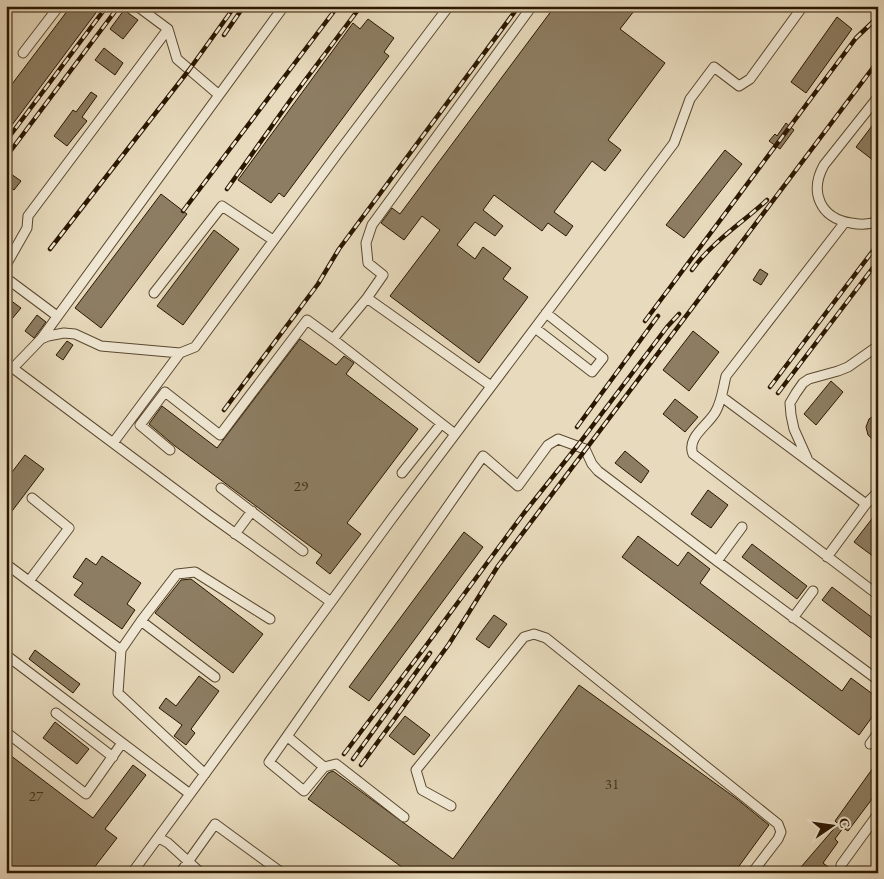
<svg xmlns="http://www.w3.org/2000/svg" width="884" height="879" viewBox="0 0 884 879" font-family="'EB Garamond',serif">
<rect width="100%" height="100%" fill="#e8dbbd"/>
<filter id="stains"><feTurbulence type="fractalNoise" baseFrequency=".004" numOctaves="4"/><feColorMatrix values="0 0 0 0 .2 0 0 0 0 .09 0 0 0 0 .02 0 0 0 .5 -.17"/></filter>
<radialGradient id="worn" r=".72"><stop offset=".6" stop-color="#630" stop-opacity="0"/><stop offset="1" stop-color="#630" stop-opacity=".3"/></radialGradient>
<path fill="#8d7d62" stroke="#2b1700" d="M71,6H101L6,133V92Z
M555,6H627L634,11L620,29L665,63L608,140L621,150L605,171L592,161L554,212L573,226L566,236L548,223L542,231L494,195L483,210L503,226L495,236L475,222L457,245L475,259L483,247L511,268L503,279L528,297L479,363L390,296L440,230L422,216L404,240L381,223L392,208L400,214Z
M124,10L138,20L123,39L110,29Z
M837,17L852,29L806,93L791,82Z
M368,19L394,38L384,52L389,56L284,197L279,193L271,203L238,180L353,23L360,29Z
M104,48L123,63L115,75L95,60Z
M91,92L97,96L82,117L87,121L67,146L54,136L73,110L76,112Z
M878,118V164L856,147Z
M786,123L794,130L780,149L769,141L775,134L777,136Z
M725,150L742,164L684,238L666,225Z
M11,174L21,181L14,190L6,184V180Z
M161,194L187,214L101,328L75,308Z
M214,230L239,249L183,325L157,306Z
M760,269L768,274L761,285L753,280Z
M6,297L21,308L11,320L6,317Z
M37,315L46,322L34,338L25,331Z
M693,331L719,352L689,391L663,370Z
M300,339L336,365L344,356L354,363L346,374L418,429L347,523L361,534L330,574L316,563L322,555L175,446L149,424L162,406L217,448Z
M67,341L73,345L63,360L56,355Z
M831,381L843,392L816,425L804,414Z
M675,399L698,417L685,432L663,414Z
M878,413V444L868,435L866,427L869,419Z
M625,451L649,471L641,483L615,463Z
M25,455L44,469L6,519V480Z
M708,490L728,505L711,528L691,514Z
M878,511V560L854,542Z
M464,532L483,547L369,701L349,687Z
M638,536L678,566L688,552L710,569L700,583L842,691L851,678L878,698V709L859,735L622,557Z
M752,544L807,586L797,599L742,557Z
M102,556L141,583L127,604L135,610L122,629L74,595L83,583L73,577L86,558L96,565Z
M191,579L263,634L233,673L155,613L181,580Z
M832,587L878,622V643L822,600Z
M494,615L507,624L489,648L476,639Z
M35,650L80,684L73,693L29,659Z
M199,676L219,691L191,729L195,733L186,745L174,736L182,725L159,708L166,698L176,706Z
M579,685L737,799L769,825L734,873H410L308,799L328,773L333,771L453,859Z
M405,716L430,735L414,755L389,736Z
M55,722L89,749L77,764L43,738Z
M6,752L93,818L133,765L146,775L105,829L117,838L90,873H6Z
M878,761V791L848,831L843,828L835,839L838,842L823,863L836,873H810L801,867L838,824L835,821Z"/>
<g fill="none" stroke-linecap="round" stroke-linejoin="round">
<defs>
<path id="minor" d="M137,6L168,29L177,59L219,95
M23,53L59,6
M878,97L824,165C809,192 820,218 851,223C861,225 869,225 878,221
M845,222L726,376C723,388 722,400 716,411C709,425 686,437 693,454L878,595
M6,265L27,228L28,216L168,29
M6,278L57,316
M154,293L222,206L273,240
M535,328L592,372L603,358L546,313
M41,339L284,6
M333,339L455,434
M6,363L208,514L331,602L132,873
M13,368L41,339L48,336L64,333L75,334L101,346L180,353L195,347L338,153L449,6
M491,386L367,298L383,275L368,263L366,243L372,225L532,6
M722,397L866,504L827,557
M113,443L180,353
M6,449V452
M170,450L140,425L165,392L220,435L307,320L333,339L367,298
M807,458L794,429L791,415L790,403L796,393L803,383L809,379L838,371L848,367L878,346
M402,473L441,424
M221,488L303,551
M866,504L878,492
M235,534L252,511
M717,561L742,527
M6,564L121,650
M29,581L69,528L32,498
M331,602L393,517L674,143L690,99L714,67L739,86L750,79L803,6
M793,618L813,591
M141,621L215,677
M6,655L190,794
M56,713L113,757
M6,732L86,794L122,743
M288,737L324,767L304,791L269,762L483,456L518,486L548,445L558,439L585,449L592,464L598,471L717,561L878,680
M870,744L878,733
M324,767L336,764L404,817
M205,774L118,693L121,650L141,621L177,574L195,572L270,619
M451,806L422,790L416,770L524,637L534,634L546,638L778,824L781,832L778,839L752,873
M159,838L168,843L201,873
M841,865L878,814
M180,873L215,824L282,873"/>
</defs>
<use href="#minor" stroke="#5a482f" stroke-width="11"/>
<use href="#minor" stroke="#f0e8d4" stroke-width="9"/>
<defs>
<path id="rail" d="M224,35L244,6
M6,141L107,6
M6,157L119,6
M227,189L294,95L361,6
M183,211L338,6
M50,249L189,70L235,6
M692,270C712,242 742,223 767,200
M645,321L856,38L878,17
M770,387L878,244
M778,393L878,261
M224,410L318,284L339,249L519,6
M577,427L658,316
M344,754L425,647L524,513L578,445L667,327L679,314
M353,759L430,653
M361,765L449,644L498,566L878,61"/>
</defs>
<use href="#rail" stroke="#2b1700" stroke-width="4.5"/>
<use href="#rail" stroke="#f0e8d4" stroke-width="2.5" stroke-dasharray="8" stroke-linecap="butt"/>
</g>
<g text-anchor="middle" stroke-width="5" stroke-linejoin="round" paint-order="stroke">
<g font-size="15" fill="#443018">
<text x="301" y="491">29</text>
<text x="612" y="789">31</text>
<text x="36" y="801">27</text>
</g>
</g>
<rect width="884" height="879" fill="none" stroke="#e8dbbd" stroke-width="25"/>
<rect x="8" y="8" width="869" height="864" fill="none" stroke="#2b1700" stroke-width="2.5"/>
<rect x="12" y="12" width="859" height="854" fill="none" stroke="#2b1700"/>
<g transform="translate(832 826) rotate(77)" stroke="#f0e8d4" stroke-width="4" paint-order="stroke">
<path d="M0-4L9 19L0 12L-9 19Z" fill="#2b1700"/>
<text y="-8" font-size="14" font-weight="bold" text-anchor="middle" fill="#2b1700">С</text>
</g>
<rect width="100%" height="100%" filter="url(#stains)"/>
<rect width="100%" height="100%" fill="url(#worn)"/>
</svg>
